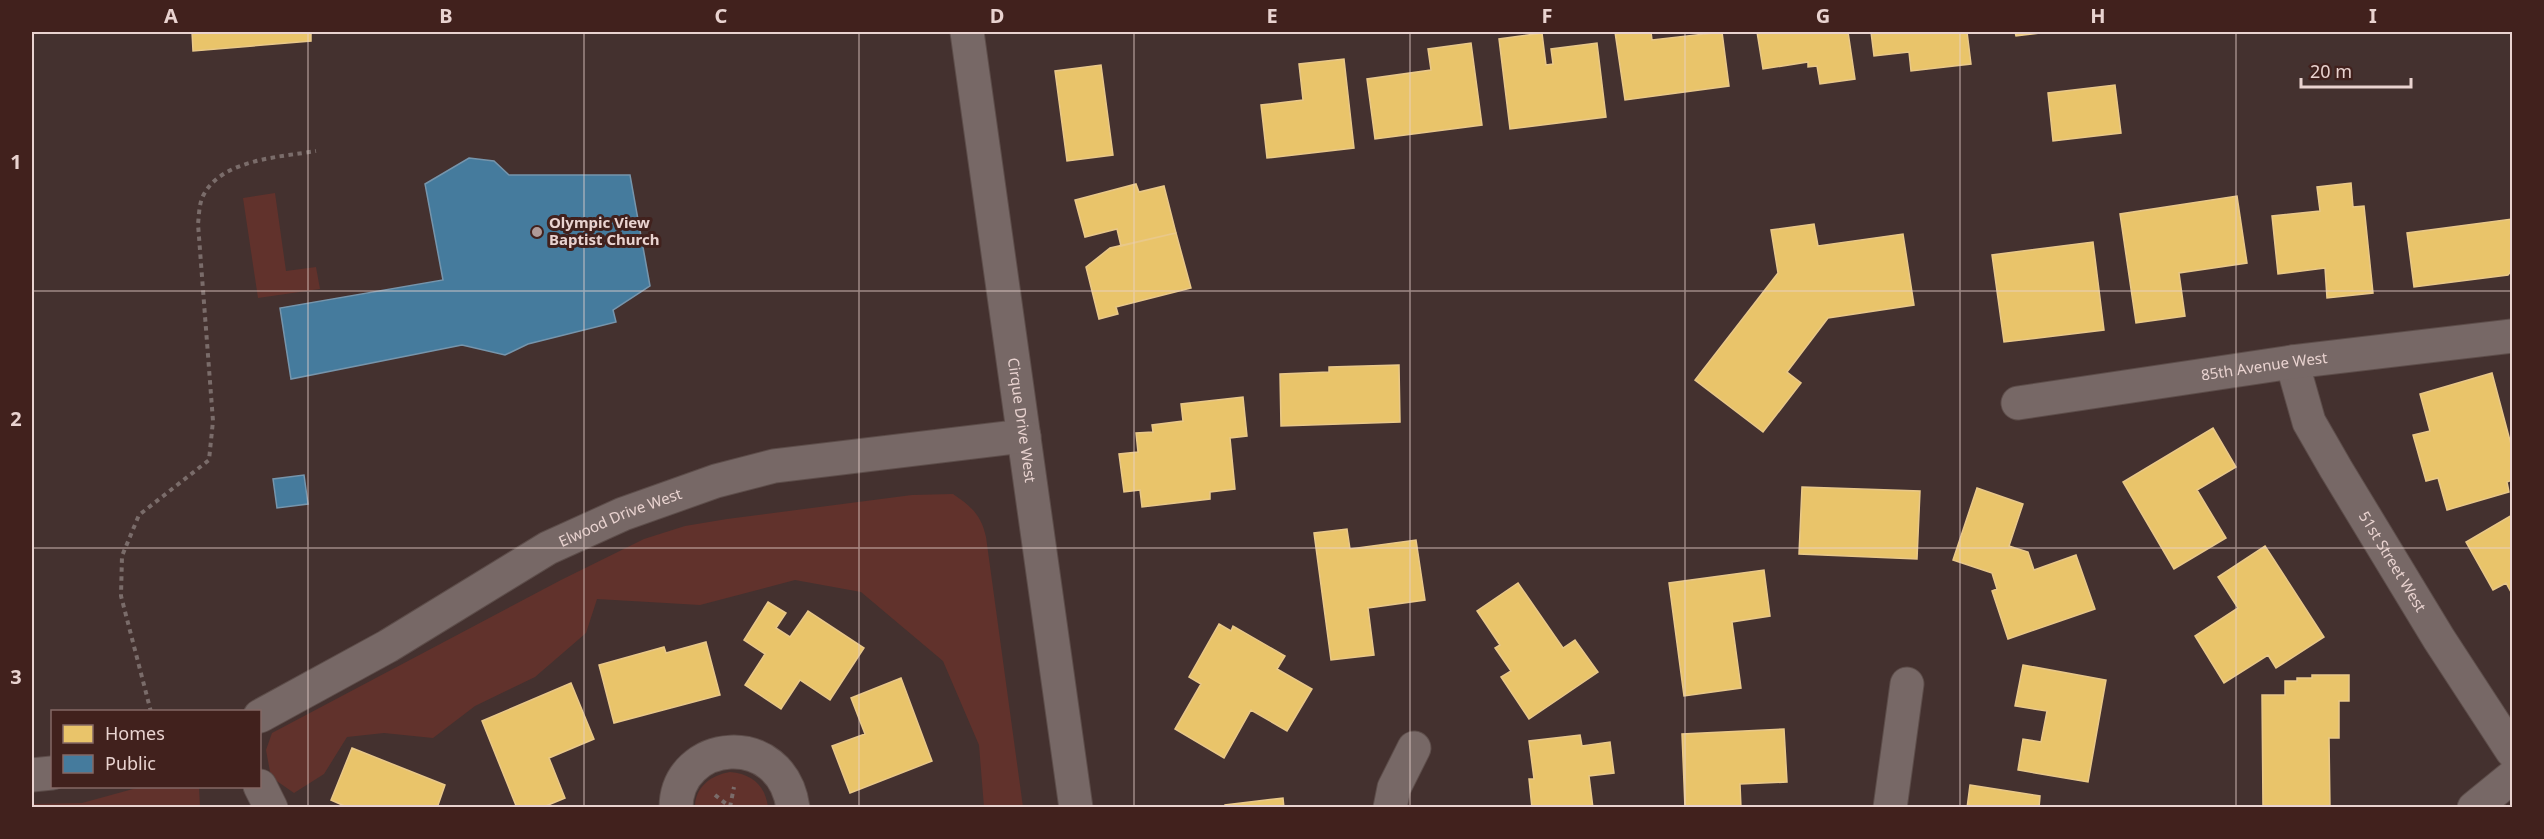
<svg xmlns="http://www.w3.org/2000/svg" width="2544" height="839" viewBox="0 0 2544 839" font-family="'Noto Sans',sans-serif">
<rect width="100%" height="100%" fill="#44312f"/>
<path fill="#61322c" d="M275,193L286,271L316,267L320,289L258,298L243,198Z
M953,494C972,507 981,515 986,537L1023,807H984L979,745L943,661L861,592L795,580L700,605L597,599L586,633L535,677L475,706L433,738L384,733L347,737L324,774L294,793L271,777L266,750L272,733L561,580L644,539L685,526L727,519L912,495Z
M730,772C752,774 765,785 768,807H695C695,787 711,775 730,772Z
M144,786L199,787L200,807H32V804L82,803Z"/>
<path fill="#e9c46a" stroke="#e9c889" stroke-width="1.5" d="M192,32H311V41L193,51Z
M1615,32H1651L1652,40L1722,32L1729,86L1625,100Z
M1757,32H1848L1855,79L1820,84L1817,66L1808,67V62L1763,69Z
M1871,32H1967L1971,64L1911,71L1909,52L1874,56Z
M2015,32H2048L2016,36Z
M1542,33L1546,65L1553,64L1551,49L1597,43L1606,117L1510,129L1499,39Z
M1471,43L1482,125L1375,139L1367,79L1431,70L1428,49Z
M1344,59L1354,148L1267,158L1261,105L1303,100L1299,64Z
M1101,65L1113,155L1067,161L1055,71Z
M2115,85L2121,133L2053,141L2048,93Z
M2351,183L2353,207L2364,206L2373,293L2327,298L2325,268L2278,274L2272,216L2320,211L2317,187Z
M1136,184L1139,192L1164,186L1176,233L1121,246L1117,229L1085,237L1075,200Z
M2237,196L2247,263L2179,273L2185,316L2136,323L2120,214Z
M2512,219V270L2508,275L2414,287L2407,233Z
M1814,224L1818,246L1903,234L1914,305L1828,318L1787,372L1801,383L1763,432L1695,380L1778,273L1771,230Z
M1176,233L1191,288L1116,307L1118,314L1099,319L1086,267L1110,248Z
M2093,242L2104,330L2004,342L1992,255Z
M1399,365L1400,422L1281,426L1280,374L1329,372V367Z
M2492,373L2512,448V480L2507,482L2509,492L2447,510L2438,478L2426,481L2413,435L2430,431L2420,394Z
M1243,397L1247,436L1230,438L1235,489L1210,492V499L1142,507L1140,490L1124,492L1119,454L1138,452L1136,433L1153,432L1152,425L1183,421L1181,404Z
M2213,428L2236,467L2197,490L2226,538L2174,569L2123,482Z
M1802,487L1920,491L1917,559L1799,554Z
M1977,488L2023,504L2009,546L2028,552L2034,570L2076,555L2095,609L2008,639L1992,591L1997,589L1992,573L1953,560Z
M2512,515V594L2506,583L2493,590L2466,542Z
M1347,529L1350,549L1416,540L1425,600L1368,608L1374,655L1331,660L1314,533Z
M2265,546L2324,637L2276,668L2268,655L2224,683L2195,636L2238,608L2218,577Z
M1764,570L1770,616L1732,622L1741,688L1684,696L1669,583Z
M1518,583L1563,648L1575,640L1598,672L1529,719L1501,677L1511,671L1495,648L1500,645L1477,611Z
M768,602L786,613L776,628L790,637L808,611L864,648L830,700L800,680L781,709L745,685L765,654L744,640Z
M1219,624L1231,631L1233,626L1285,656L1277,669L1312,689L1287,731L1251,710L1224,758L1175,729L1201,684L1189,677Z
M706,642L720,695L614,723L599,665L664,647L666,653Z
M2023,665L2106,680L2088,782L2018,770L2023,739L2041,742L2047,711L2015,706Z
M2312,675H2349V701H2339V738H2329L2330,808H2263L2262,695H2285V681H2297V678H2312Z
M901,678L932,761L850,793L832,746L865,734L851,698Z
M571,683L594,739L549,758L565,798L541,808H517L482,721Z
M1784,729L1787,782L1740,784L1741,808H1685L1682,734Z
M1580,735L1582,746L1610,742L1614,773L1589,776L1593,808H1532L1529,779H1534L1529,741Z
M352,748L445,785L437,808H349L331,800Z
M1970,785L2040,796L2039,808H1967Z
M1283,798L1284,808H1225V805Z"/>
<path fill="#457b9d" stroke="#7695ac" stroke-width="1.5" d="M469,158L494,161L509,175H630L650,286L613,310L616,322L528,344L505,355L462,345L291,379L280,308L443,280L425,184Z
M304,475L308,504L277,508L273,479Z"/>
<g fill="none" stroke-linecap="round" stroke-linejoin="round">
<defs>
<g id="minor">
<path id="s1" d="M2292,362L2309,422L2336,469L2439,639L2512,751"/>
<path id="s2" d="M2018,403L2292,362L2512,336"/>
<path d="M260,786L271,808"/>
<path d="M676,808C676,739 782,728 793,808"/>
<path d="M1390,808L1394,788L1414,748"/>
<path d="M1890,808L1907,684"/>
<path d="M2474,808L2512,777"/>
</g>
<g id="tertiary">
<path id="s3" d="M967,32L1076,808"/>
<path id="s4" d="M260,716L388,646L548,548L623,514L716,481L774,466L1024,436"/>
<path d="M32,775L52,773"/>
</g>
</defs>
<use href="#minor" stroke="#5d4d4a" stroke-width="35"/>
<use href="#tertiary" stroke="#5d4d4a" stroke-width="35"/>
<path stroke="#7a6c6a" stroke-width="4" stroke-dasharray="4.5 4.5" stroke-linecap="butt" d="M151,712L121,596L122,556L139,515L209,460L213,421L198,224C199,216 199,204 203,196C221,159 281,157 316,151
M715,795L730,807
M730,807L734,787"/>
<use href="#minor" stroke="#776866" stroke-width="33"/>
<use href="#tertiary" stroke="#776866" stroke-width="33"/>
</g>
<path fill="none" stroke="#e9d3d0" stroke-width="1.5" stroke-opacity="0.55" d="M308,32V808M584,32V808M859,32V808M1134,32V808M1410,32V808M1685,32V808M1960,32V808M2236,32V808M32,291H2512M32,548H2512"/>
<circle fill="#af9a98" stroke="#41211d" stroke-width="2" cx="537" cy="232" r="6"/>
<g text-anchor="middle" stroke-width="6" stroke-linejoin="round" paint-order="stroke">
<g font-size="15" font-weight="bold" fill="#e9d3d0" stroke="#41211d" text-anchor="start">
<text x="549" y="228">Olympic View<tspan x="549" dy="17">Baptist Church</tspan></text>
</g>
<g font-size="15" fill="#e9d3d0" stroke="#41211d">
<text dy="5" stroke="none"><textPath href="#s2" startOffset="249">85th Avenue West</textPath></text>
<text dy="5" stroke="none"><textPath href="#s3" startOffset="392">Cirque Drive West</textPath></text>
<text dy="5" stroke="none"><textPath href="#s4" startOffset="412">Elwood Drive West</textPath></text>
<text dy="5" stroke="none"><textPath href="#s1" startOffset="225">51st Street West</textPath></text>
</g>
</g>
<rect width="2544" height="839" fill="none" stroke="#41211d" stroke-width="66"/>
<rect x="51" y="710" width="210" height="78" fill="#41211d" stroke="#846865" stroke-width="1.5"/>
<rect x="63" y="725" width="30" height="18" fill="#e9c46a" stroke="#846865" stroke-width="1.5"/>
<text x="105" y="740" font-size="18" fill="#e9d3d0">Homes</text>
<rect x="63" y="755" width="30" height="18" fill="#457b9d" stroke="#846865" stroke-width="1.5"/>
<text x="105" y="770" font-size="18" fill="#e9d3d0">Public</text>
<path d="M2301 78v9h110v-9" fill="none" stroke="#e9d3d0" stroke-width="3"/>
<text x="2310" y="78" font-size="18" fill="#e9d3d0" stroke="#41211d" stroke-width="4.5" paint-order="stroke">20 m</text>
<rect x="33" y="33" width="2478" height="773" fill="none" stroke="#e9d3d0" stroke-width="2"/>
<g font-size="20" text-anchor="middle" font-weight="bold" fill="#e9d3d0">
<text x="171" y="23">A</text>
<text x="446" y="23">B</text>
<text x="721" y="23">C</text>
<text x="997" y="23">D</text>
<text x="1272" y="23">E</text>
<text x="1547" y="23">F</text>
<text x="1823" y="23">G</text>
<text x="2098" y="23">H</text>
<text x="2373" y="23">I</text>
<text x="16" y="169">1</text>
<text x="16" y="426">2</text>
<text x="16" y="684">3</text>
</g>
</svg>
